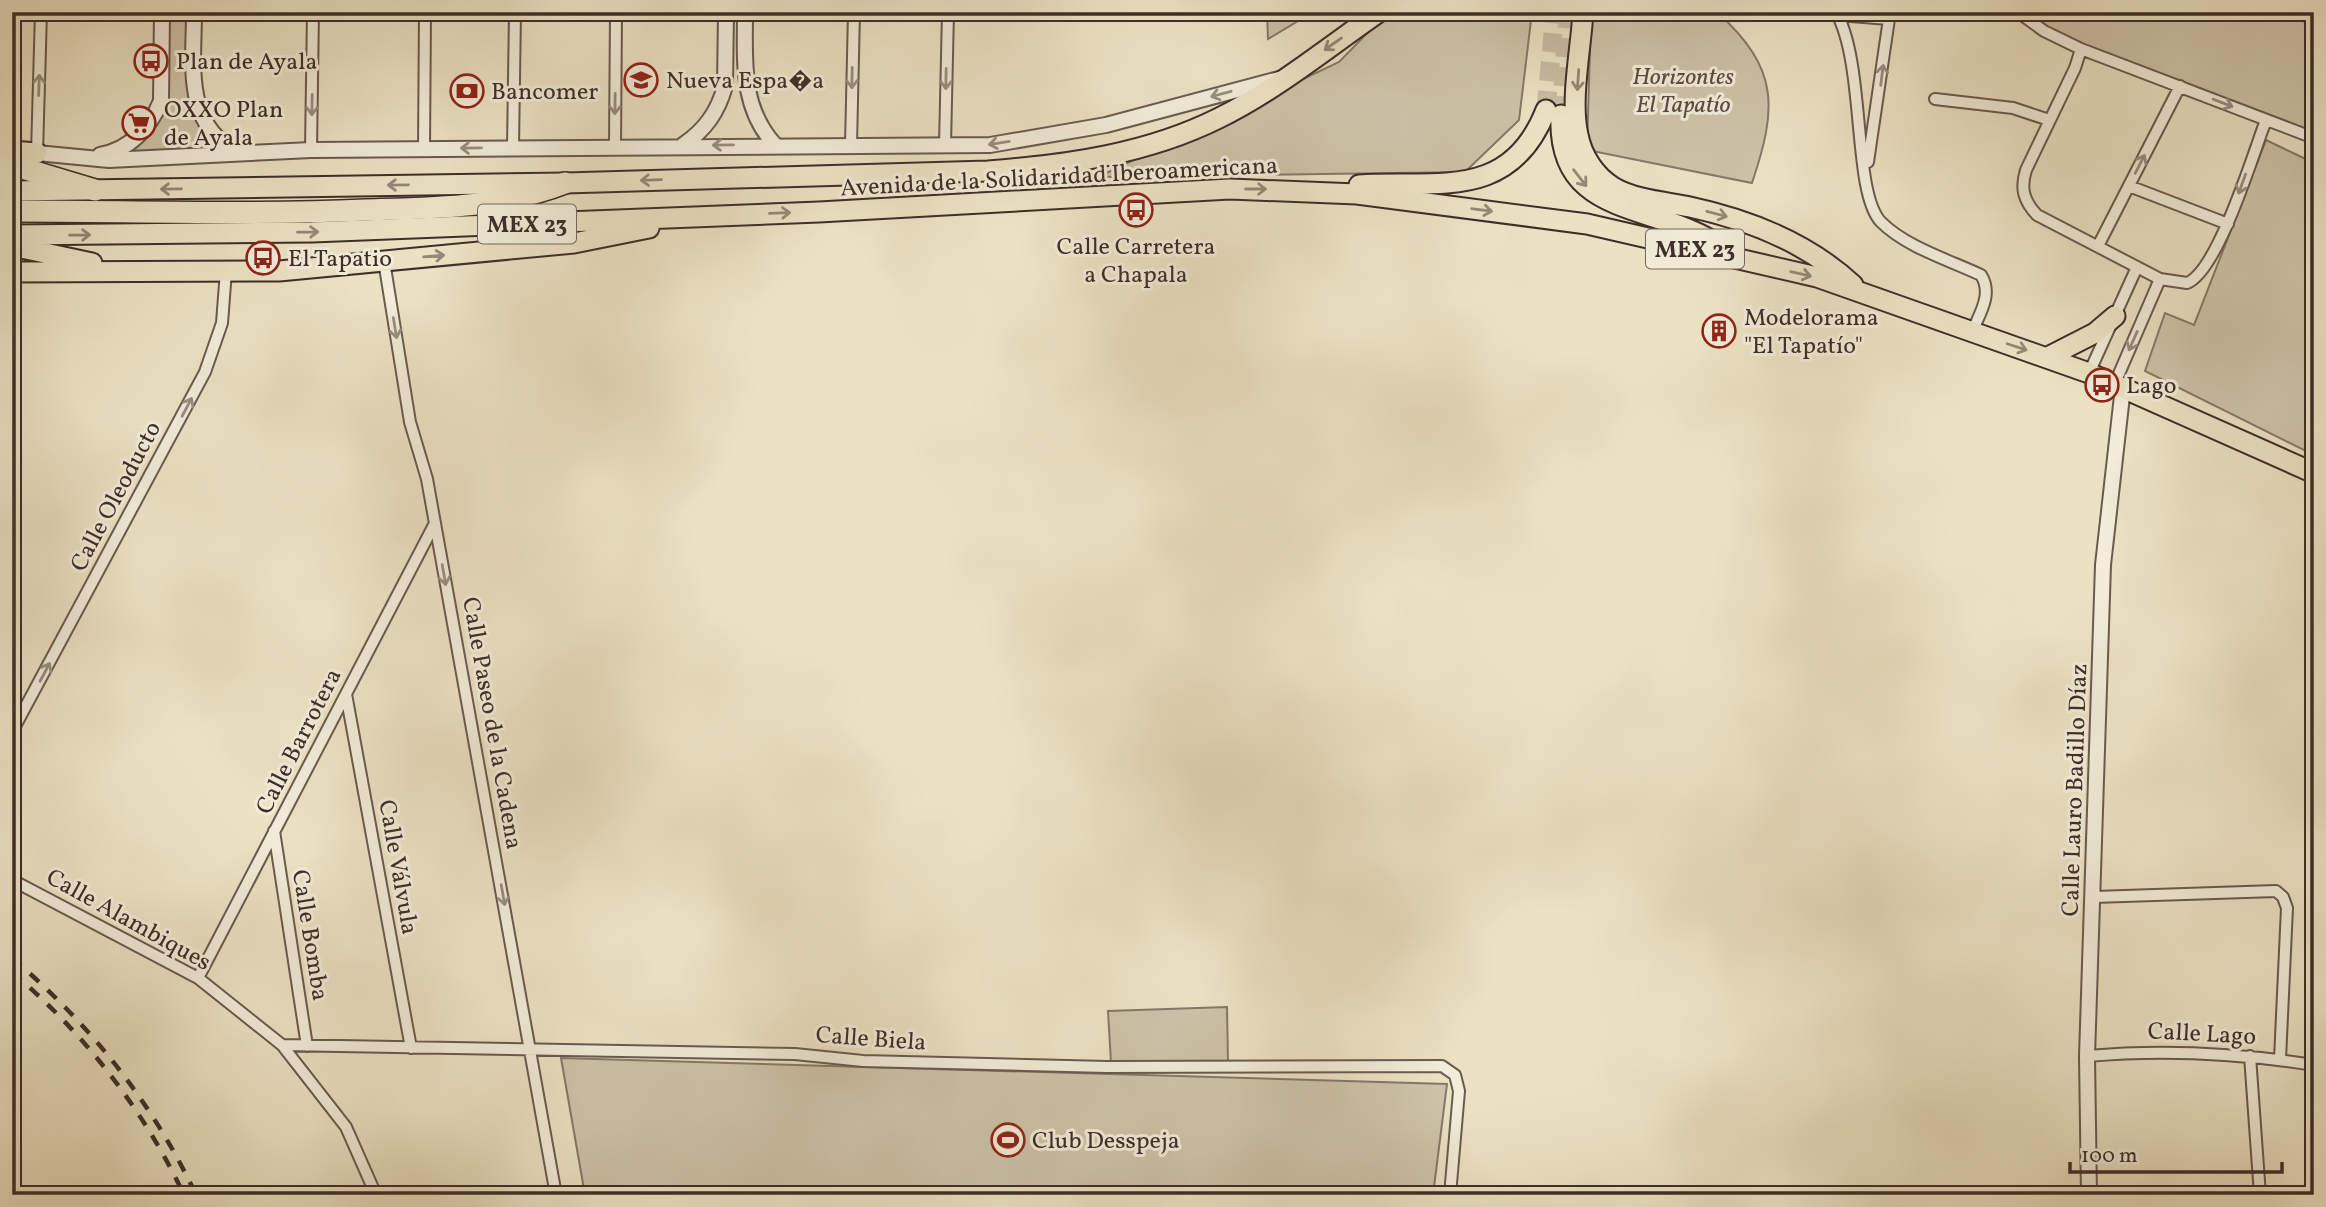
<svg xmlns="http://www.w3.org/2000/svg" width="2326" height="1207" viewBox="0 0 2326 1207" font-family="Vollkorn,serif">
<rect width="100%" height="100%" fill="#ebe2c4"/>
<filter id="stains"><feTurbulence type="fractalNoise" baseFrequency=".00286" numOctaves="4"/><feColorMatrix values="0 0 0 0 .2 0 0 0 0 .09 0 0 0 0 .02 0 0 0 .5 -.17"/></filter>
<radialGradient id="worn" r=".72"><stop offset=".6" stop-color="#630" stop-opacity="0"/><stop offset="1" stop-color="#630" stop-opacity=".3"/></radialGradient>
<path fill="#cdc3a9" stroke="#857868" stroke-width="2" d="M162,12H192V100L230,154L94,159L140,134L161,101Z
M1267,12H1313L1268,39Z
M1388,12H1532L1519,120L1465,172L1098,177L1339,62Z
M1591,12H1717C1780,69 1777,108 1752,183L1587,150Z
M2019,12H2303L2314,20V138L2093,53Z
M2266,140L2314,163V455L2145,371L2165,313L2194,325Z
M1227,1007L1228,1061L1111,1063L1108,1011Z
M561,1058L1447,1084L1433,1195H585Z"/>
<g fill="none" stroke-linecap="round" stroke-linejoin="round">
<path stroke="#c8bea5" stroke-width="19" stroke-dasharray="19 10" stroke-linecap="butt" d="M1546,110L1555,12
M1561,115L1568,12"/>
<defs>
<path id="minor" d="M1836,12C1866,65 1852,192 1881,222C1906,247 1949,260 1981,275C1993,294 1980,313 1972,332
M2018,12L2044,31L2081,49L2314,138
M2303,12L2314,23
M1838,15L1889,19
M2081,49L2075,68L2026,170C2020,189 2024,201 2037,215L2160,279L2187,283C2218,271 2253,154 2266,120
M1935,99L2013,108L2049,120
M851,145L854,12
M945,145L948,12
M615,146L616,12
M513,147L515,12
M424,149L425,12
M311,150L313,12
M37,153L41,12
M1868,162L1890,12
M2129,186L2228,224
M2098,246L2180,86
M384,261L410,422L427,479L556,1195
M2089,373L2137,267
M2115,383L2160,279
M346,694L411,1048
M12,732L205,372L222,323L226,271
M274,831L307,1046
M12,880L198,978L282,1045L346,1127L376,1195
M2094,897L2276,891L2283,897L2287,908L2280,1059
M198,978L435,523
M282,1045L795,1054L863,1061L1107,1067L1442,1066L1455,1075L1459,1091L1450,1195
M2087,1056C2164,1049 2238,1053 2314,1065
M2250,1056L2260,1195"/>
<path id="tertiary" d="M194,12C194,65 183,124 238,153
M745,12C745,60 740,107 775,145
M683,145C705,130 718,112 725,86L726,12
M37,153L109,160L311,150L990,145L1106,125L1279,79
M100,155C130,150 150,127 161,101L162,12
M2089,1195L2087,1056L2103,565L2123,387"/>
<path id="trunk" d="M1583,12C1581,49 1570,100 1578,135C1582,156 1595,176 1613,187C1635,200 1666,202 1690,207C1750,220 1808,243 1853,285
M1561,115C1557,203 1625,204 1688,229C1701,234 1714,242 1727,248
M12,151L37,153
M1359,185C1437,180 1510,202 1546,110
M12,191L565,183L988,171C1067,165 1147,154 1219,118C1276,90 1327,48 1379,12
M12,235L312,232L819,212L1230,189L1357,194L1587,224L1817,277L2089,373L2314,473
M12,246L92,263
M12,272L279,271L574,243L649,228
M2048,357L2095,333L2115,316"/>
<path id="motorway" d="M12,165L95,190
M12,211C130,211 247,215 365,210C433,208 501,208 565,183"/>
</defs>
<use href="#minor" stroke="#685b4f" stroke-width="14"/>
<use href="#tertiary" stroke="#685b4f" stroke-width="18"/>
<use href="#trunk" stroke="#3d2e28" stroke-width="23"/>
<use href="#motorway" stroke="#3d2e28" stroke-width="24"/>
<use href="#minor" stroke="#f2ecd9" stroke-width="10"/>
<use href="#tertiary" stroke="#f2ecd9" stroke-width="14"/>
<use href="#trunk" stroke="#ebe2c4" stroke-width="19"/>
<use href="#motorway" stroke="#ebe2c4" stroke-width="21"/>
<path stroke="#3d2e28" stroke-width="4.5" stroke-dasharray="12 12" stroke-linecap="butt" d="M12,958C89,1023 153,1103 196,1195
M12,972C84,1033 144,1110 184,1195"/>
</g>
<defs><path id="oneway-shaft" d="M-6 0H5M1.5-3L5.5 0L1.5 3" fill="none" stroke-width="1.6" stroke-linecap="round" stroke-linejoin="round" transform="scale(1.75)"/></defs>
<g stroke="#948876">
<use href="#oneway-shaft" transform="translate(1333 44) rotate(145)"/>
<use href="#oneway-shaft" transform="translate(1578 80) rotate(94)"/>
<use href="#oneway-shaft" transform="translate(1580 178) rotate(52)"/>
<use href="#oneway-shaft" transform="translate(651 180) rotate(178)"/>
<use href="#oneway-shaft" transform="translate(398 185) rotate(179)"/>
<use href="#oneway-shaft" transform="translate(171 189) rotate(179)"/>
<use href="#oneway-shaft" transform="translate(1256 189)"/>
<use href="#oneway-shaft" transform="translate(1482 210) rotate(8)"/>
<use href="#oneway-shaft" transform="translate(780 213) rotate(-2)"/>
<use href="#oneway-shaft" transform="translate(1717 214) rotate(15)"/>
<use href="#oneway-shaft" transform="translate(308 232) rotate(-1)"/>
<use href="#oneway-shaft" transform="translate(80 235) rotate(-1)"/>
<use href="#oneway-shaft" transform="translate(434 256) rotate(-5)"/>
<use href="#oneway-shaft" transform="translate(1801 274) rotate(13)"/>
<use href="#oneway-shaft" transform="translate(2017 347) rotate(18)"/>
</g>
<g stroke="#988d80">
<use href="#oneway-shaft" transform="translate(1882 75) rotate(-83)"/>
<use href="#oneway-shaft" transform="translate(852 78) rotate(91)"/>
<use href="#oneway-shaft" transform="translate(946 79) rotate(91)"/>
<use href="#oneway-shaft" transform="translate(39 85) rotate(-88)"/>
<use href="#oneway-shaft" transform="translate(1221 94) rotate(165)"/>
<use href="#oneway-shaft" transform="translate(2223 103) rotate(21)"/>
<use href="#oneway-shaft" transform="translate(615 104) rotate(91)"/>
<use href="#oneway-shaft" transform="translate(312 105) rotate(91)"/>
<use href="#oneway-shaft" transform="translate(999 143) rotate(171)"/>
<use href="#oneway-shaft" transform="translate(723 145) rotate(179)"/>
<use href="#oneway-shaft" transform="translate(471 148) rotate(179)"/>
<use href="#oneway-shaft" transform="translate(2140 164) rotate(-63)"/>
<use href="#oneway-shaft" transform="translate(2242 184) rotate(110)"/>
<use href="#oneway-shaft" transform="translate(395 328) rotate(81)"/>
<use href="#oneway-shaft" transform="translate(2133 341) rotate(114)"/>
<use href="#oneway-shaft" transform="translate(187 407) rotate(-62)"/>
<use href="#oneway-shaft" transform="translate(444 575) rotate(80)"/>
<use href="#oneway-shaft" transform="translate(45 672) rotate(-62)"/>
<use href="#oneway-shaft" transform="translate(503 895) rotate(80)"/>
</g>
<defs>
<symbol id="bus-ring" viewBox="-11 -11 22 22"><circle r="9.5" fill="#f2ecd9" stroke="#8f2418" stroke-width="1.5"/><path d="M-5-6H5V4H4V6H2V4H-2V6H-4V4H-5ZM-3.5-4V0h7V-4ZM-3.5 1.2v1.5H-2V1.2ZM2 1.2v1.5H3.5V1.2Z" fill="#8f2418"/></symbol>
<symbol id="school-ring" viewBox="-11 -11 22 22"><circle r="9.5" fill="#f2ecd9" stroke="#8f2418" stroke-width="1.5"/><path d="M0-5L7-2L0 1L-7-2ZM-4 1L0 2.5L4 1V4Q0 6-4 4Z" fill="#8f2418"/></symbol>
<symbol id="bank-ring" viewBox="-11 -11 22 22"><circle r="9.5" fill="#f2ecd9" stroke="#8f2418" stroke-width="1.5"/><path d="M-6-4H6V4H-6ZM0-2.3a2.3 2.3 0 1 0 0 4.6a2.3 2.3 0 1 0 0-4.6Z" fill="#8f2418"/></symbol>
<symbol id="supermarket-ring" viewBox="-11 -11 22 22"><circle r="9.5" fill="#f2ecd9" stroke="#8f2418" stroke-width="1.5"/><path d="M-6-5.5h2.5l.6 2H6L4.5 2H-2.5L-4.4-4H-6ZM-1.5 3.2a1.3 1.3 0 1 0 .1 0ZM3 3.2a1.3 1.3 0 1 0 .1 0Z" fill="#8f2418"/></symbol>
<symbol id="building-ring" viewBox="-11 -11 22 22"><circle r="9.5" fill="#f2ecd9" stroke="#8f2418" stroke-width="1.5"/><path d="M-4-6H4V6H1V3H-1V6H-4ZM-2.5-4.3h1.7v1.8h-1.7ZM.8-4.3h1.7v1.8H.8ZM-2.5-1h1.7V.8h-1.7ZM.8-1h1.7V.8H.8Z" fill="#8f2418"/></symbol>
<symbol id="stadium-ring" viewBox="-11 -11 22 22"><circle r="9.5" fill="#f2ecd9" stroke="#8f2418" stroke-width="1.5"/><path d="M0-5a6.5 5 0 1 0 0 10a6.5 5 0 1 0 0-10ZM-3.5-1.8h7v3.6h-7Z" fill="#8f2418"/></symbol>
</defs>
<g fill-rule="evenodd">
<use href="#bus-ring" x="132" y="42" width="38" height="38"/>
<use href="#school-ring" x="622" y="61" width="38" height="38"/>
<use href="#bank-ring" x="448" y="72" width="38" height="38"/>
<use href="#supermarket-ring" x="120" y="104" width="38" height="38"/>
<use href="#bus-ring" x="1117" y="191" width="38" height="38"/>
<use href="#bus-ring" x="244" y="239" width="38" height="38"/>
<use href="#building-ring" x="1700" y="312" width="38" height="38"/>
<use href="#bus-ring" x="2083" y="366" width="38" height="38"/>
<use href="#stadium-ring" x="989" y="1121" width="38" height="38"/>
</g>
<g text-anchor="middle" stroke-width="6" stroke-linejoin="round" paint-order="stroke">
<g fill="#f2ecd9" stroke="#73675d" stroke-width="2">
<rect x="478" y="204.5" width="98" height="39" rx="5"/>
<rect x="1646" y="229.5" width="98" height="39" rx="5"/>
</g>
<g font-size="23" font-weight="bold" fill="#3d2e28">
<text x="527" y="232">MEX 23</text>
<text x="1695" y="257">MEX 23</text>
</g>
<g font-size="24" fill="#3d2e28" stroke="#f2ecd9" text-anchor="start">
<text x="176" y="69">Plan de Ayala</text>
<text x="666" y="88">Nueva Espa�a</text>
<text x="491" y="99">Bancomer</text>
<text x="164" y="117">OXXO Plan<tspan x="164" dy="28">de Ayala</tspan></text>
<text x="1136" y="254" text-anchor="middle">Calle Carretera<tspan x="1136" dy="28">a Chapala</tspan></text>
<text x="288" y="266">El Tapatio</text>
<text x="1744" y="325">Modelorama<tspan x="1744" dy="28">"El Tapatío"</tspan></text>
<text x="2126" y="393">Lago</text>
<text x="1032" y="1148">Club Desspeja</text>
</g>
<g font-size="24" font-style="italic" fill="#5a4c42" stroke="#f2ecd9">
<text x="1683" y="84">Horizontes<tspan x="1683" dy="28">El Tapatío</tspan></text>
</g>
<g font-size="24" fill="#3d2e28" stroke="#f2ecd9">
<text transform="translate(1059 176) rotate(-3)" y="8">Avenida de la Solidaridad Iberoamericana</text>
<text transform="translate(115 496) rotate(-62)" y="8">Calle Oleoducto</text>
<text transform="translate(493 723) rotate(80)" y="8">Calle Paseo de la Cadena</text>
<text transform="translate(298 741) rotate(-63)" y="8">Calle Barrotera</text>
<text transform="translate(2074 790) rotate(-88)" y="8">Calle Lauro Badillo Díaz</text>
<text transform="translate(399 867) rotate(80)" y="8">Calle Válvula</text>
<text transform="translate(129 919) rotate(29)" y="8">Calle Alambiques</text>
<text transform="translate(311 935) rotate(81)" y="8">Calle Bomba</text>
<text transform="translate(2202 1033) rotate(3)" y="8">Calle Lago</text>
<text transform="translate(871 1038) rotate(4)" y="8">Calle Biela</text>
</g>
</g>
<rect width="2326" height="1207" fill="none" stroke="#ebe2c4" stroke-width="42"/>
<rect x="14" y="14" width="2298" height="1179" fill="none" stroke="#3d2e28" stroke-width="3.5"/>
<rect x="21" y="21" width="2284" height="1165" fill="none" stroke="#3d2e28" stroke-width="2"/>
<path d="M2070 1162v10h212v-10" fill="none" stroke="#3d2e28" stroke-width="3.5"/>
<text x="2081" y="1162" font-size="21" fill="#3d2e28" stroke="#f2ecd9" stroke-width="5" paint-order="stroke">100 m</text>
<rect width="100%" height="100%" filter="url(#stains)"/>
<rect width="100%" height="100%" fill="url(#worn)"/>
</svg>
